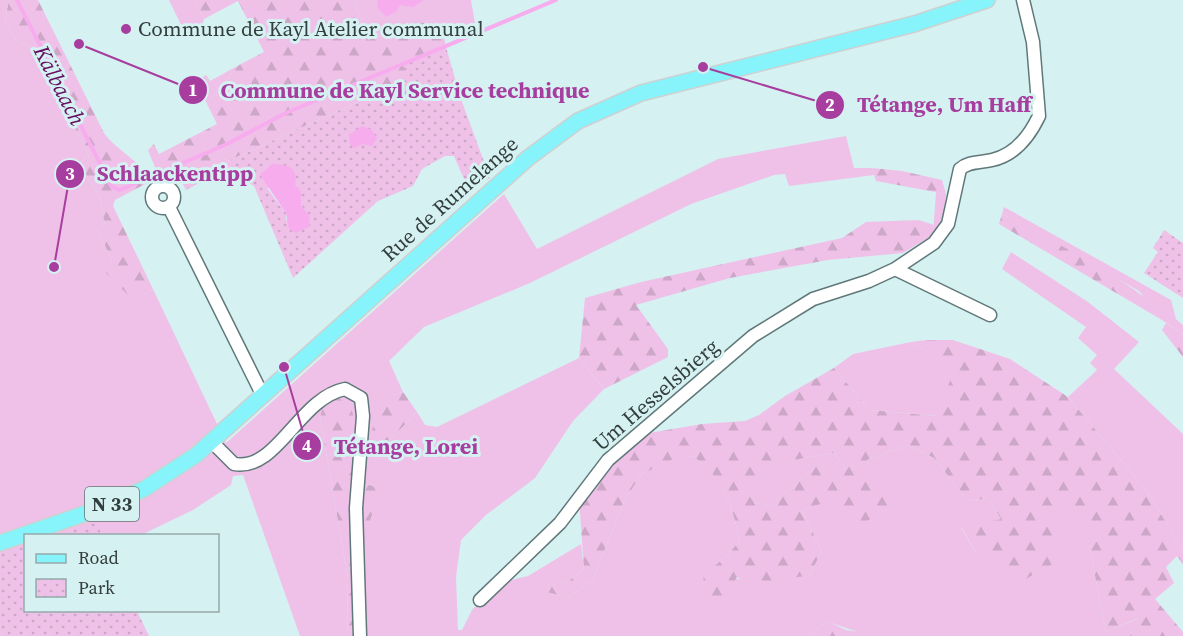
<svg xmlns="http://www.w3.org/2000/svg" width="1183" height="636" viewBox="0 0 1183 636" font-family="'Source Serif 4',serif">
<defs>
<pattern id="forest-firs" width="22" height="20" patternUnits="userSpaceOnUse" patternTransform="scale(1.5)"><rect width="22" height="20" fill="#efc1e8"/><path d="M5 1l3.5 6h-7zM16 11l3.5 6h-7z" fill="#cda7c8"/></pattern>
<pattern id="park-dots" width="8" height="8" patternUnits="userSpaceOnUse" patternTransform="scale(1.5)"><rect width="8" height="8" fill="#efc1e8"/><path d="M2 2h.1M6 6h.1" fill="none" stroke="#cda7c8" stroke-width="1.8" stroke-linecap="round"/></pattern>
</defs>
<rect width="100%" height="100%" fill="#d6f1f2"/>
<path fill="#efc1e8" d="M0,0H9L5,21L17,42L34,48L89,156L79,163L99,196L105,225L98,230L112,261L141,297L153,289L226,443L504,194L537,249L718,159L846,136L854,168H872L874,175L789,186L785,174L774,175L691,204L530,283L424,327L389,361L403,392L392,395L384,446L417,412L425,425L437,427L579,358L604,389L573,421L535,478L486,515L461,540L456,577L458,630H462L472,610L494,584L528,576L581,544L584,570L567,582L536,588L568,598L593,579L625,499L642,474L673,458L694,456C725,480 731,504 740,540L727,556L705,574L764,583L794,576H809L822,551L802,511L821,502L895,507L867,460L908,445L934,458L967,500L989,499L1001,519L961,528L977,554L1050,490L1087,533L1106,632L1139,618L1130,636H864C858,630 836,626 827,621L808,636H360L356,508L350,497L357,426L320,418L348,578L347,636H300L243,475L233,476L231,485L193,510L141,535L26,536L25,597L0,604Z
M169,0H195L204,19L202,25L185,33Z
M354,0H471L475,23L445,38L442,26L431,20L368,40Z
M239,65L207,104L196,81L206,75L210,81Z
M936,192L946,194L943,221L933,235Z
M1004,207L1171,300L1176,319L1183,325V334L1162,320L1139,291L1002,214Z
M1011,252L1088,302L1139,342L1114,369L1183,434V550L1146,490L1068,397L1097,370L1090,363L1097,355L1078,338L1086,327L1002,269Z
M911,342L956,368L937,416L870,410L834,368L853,354Z
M834,453L845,468L834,477L819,464L770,506L755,502L746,490L793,460Z"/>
<path fill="url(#forest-firs)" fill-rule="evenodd" d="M9,0H38L104,133C117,151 141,161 151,181L115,200L113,206L153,289L141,297H130L106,273L112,261L98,230L105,225L99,196L79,163L89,156L34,48L17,42L5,21Z
M195,0H354L368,40L431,20L442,26L446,47L404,63L406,80L182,182L159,177L148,150L154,144L159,154L217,124L207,104L239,65L264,52L238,1L204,19Z
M872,168L902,171L942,180L946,194L876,181Z
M1002,214C1029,229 1163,295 1162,320L999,224Z
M919,220L934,225L933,235L903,253L828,260L730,278L636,305L668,349V357L604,389L579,358L585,298L641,282L842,238L866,222Z
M1166,323L1183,334V357L1162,330Z
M926,340H953L1010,359L1068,397L1146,490L1183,550V564L1177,556L1166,567L1174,583L1155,599L1183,632V636H1130L1138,618L1106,632L1087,534L1051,492L1060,560L1022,581L977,554L961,527L1001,519L989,499L967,500L934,458L908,445L867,460L896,506L853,528C831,505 833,496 802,511L822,551L809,576C786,576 756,592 737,577L720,608L701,603L704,574L727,556L740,540C731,504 725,480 693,456L673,459L642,474L625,499L593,579L568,598L534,588L567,582L584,570L579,498L637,435L702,424L745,421L759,415L785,396L834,368L870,410L936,416L955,368L911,342ZM834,453L845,468L833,476L820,463L770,506L755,502L747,490L793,460Z
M403,392L417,412L384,446L365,449L378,414L392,395Z
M336,398C369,404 352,471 350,497L355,507L361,488L370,485L380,490L366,533L357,537L360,636H347L348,578L320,418L323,405Z
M827,621L846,630L860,632L864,636H808Z"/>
<path fill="url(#park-dots)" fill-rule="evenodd" d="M446,47L461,99L490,178L487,180L482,178L471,187V195L454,156H445L422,169L413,186L378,201L293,278L254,186L224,170L186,190L182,182L406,80L403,64ZM267,188L301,193V205L309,215L286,220V213Z
M1164,230L1183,243V298L1144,273L1158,252L1153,248Z
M96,522L102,535H54Z
M25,545L26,610L137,611L149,636H0V553Z"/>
<path fill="#f7acee" d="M378,0H424L413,7L400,5L397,11L386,17L377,7Z
M362,126L372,130L377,138L372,146L362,144L355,148L350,145L349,135Z
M272,164C287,164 299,167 295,185L301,192V205L309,215L310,226L296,233L289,229L286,213L260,175Z"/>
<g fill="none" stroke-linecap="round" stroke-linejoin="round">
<path stroke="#f7acee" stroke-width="4" d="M17,0L112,187L120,190L227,144L288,112L556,0"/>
<defs>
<path id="minor" d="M152 197a11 11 0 1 1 22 0a11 11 0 1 1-22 0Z
M169,207L263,396
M895,269L990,315
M212,442L234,464C277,472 299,398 345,389L361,398L363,416L356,508L360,636
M480,600L560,523L608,460L753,336L813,299L869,281L895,269L934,243L948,224L960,169C969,161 980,163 992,160C1015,155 1029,137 1039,116L1033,42L1023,0"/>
<path id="major" d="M0,543L101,508L144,489L196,455L528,158L578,121L641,93L914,24L987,0"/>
</defs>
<use href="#minor" stroke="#607879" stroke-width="15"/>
<use href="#major" stroke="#ced1d1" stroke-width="18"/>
<use href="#minor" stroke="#fff" stroke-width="12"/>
<use href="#major" stroke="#87f3fa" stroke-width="15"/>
</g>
<circle fill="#a73d9e" stroke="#d6f1f2" stroke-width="2" cx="126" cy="29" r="6"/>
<g text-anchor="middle" stroke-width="6" stroke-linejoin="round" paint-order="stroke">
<rect fill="#d6f1f2" stroke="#647474" stroke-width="1.5" x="85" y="487" width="54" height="34" rx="4.5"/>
<g font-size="20" font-weight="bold" fill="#333e3e">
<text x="112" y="511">N 33</text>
</g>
<g font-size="21" fill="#333e3e" stroke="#d6f1f2" text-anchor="start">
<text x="138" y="36">Commune de Kayl Atelier communal</text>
</g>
<g font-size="21" fill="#333e3e" stroke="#d6f1f2">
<text transform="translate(450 199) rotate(-42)" y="7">Rue de Rumelange</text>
<text transform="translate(656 395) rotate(-41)" y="7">Um Hesselsbierg</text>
</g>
<g font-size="22" font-style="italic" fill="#660d60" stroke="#d6f1f2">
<text transform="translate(60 85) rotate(63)" y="8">Kälbaach</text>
</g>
</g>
<path fill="none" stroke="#a73d9e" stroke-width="2" d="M79 44L193 90M703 67L830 105M54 267L70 174M284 367L307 446"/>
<g fill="#a73d9e" stroke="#d6f1f2" stroke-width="2">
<circle cx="79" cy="44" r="6"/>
<circle cx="703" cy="67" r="6"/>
<circle cx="54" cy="267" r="6"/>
<circle cx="284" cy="367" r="6"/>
<circle cx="193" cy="90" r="15"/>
<circle cx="830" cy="105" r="15"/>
<circle cx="70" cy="174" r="15"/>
<circle cx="307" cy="446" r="15"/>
</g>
<g font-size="18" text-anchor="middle" font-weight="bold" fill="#fff">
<text x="193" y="96">1</text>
<text x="830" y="111">2</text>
<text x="70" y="180">3</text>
<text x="307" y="452">4</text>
</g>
<g font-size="22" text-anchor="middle" font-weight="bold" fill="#a73d9e" stroke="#d6f1f2" stroke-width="6" stroke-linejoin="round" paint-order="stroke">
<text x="405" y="98">Commune de Kayl Service technique</text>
<text x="944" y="112">Tétange, Um Haff</text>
<text x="175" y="181">Schlaackentipp</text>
<text x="406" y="454">Tétange, Lorei</text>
</g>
<rect x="24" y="534" width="195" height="78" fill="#d6f1f2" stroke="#95a9aa" stroke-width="1.5"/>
<rect x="36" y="554" width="30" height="9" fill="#87f3fa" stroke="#95a9aa" stroke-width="1.5"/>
<text x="78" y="564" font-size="18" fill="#333e3e">Road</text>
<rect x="36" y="579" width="30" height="18" fill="url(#park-dots)" stroke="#95a9aa" stroke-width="1.5"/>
<text x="78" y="594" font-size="18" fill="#333e3e">Park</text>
</svg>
